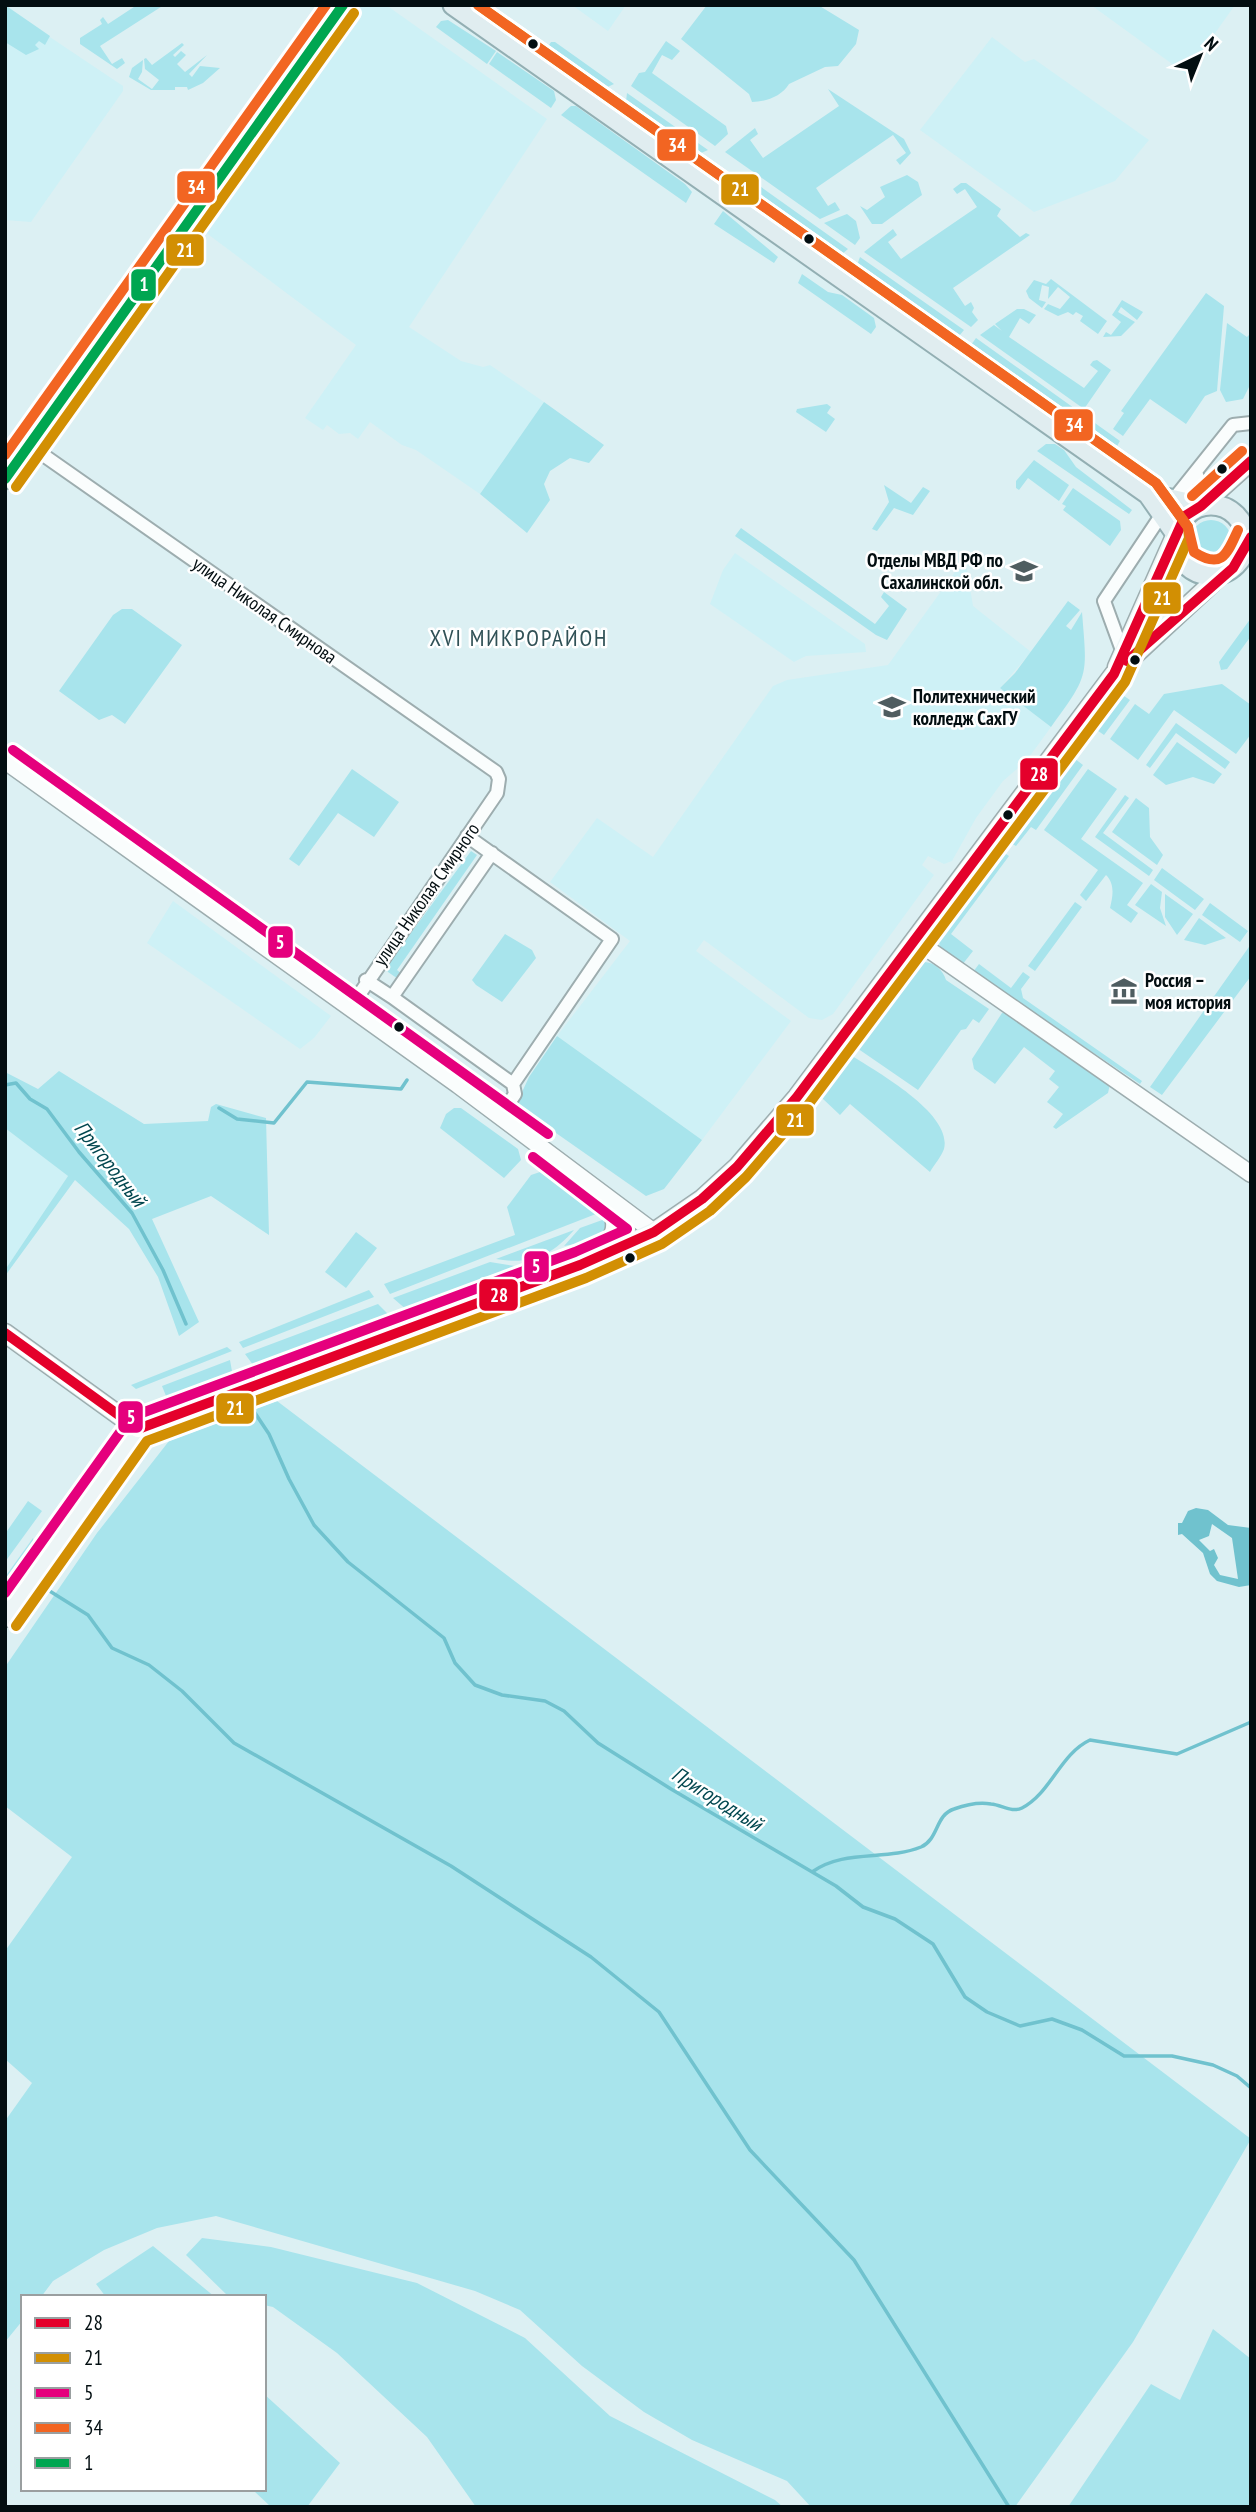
<svg xmlns="http://www.w3.org/2000/svg" width="1256" height="2512" viewBox="0 0 1256 2512" font-family="'PT Sans Narrow',sans-serif">
<rect width="100%" height="100%" fill="#dcf0f3"/>
<path fill="#cef1f6" d="M361,5H386L547,119L409,327L461,361L483,367L490,365L544,402L480,494L416,450L402,445L370,422L358,439L350,433L339,434L327,425L323,430L305,418L356,345L201,229Z
M572,5H626L608,31Z
M1091,5H1235L1186,74Z
M5,7L123,86V91L31,222L5,220Z
M992,37L1025,62L1034,59L1149,140L1115,181L1034,212L920,130Z
M735,553L865,644L866,652L806,656L794,662L710,604L723,570Z
M965,558L973,606L1031,652L1000,688L1051,727L1027,760L1003,781L976,818L952,861L944,864L928,856L922,865L934,875L833,1014L822,1020L809,1018L704,940L696,951L791,1021L702,1140L557,1036L630,941L550,882L597,818L653,857L773,686L787,680L888,665Z
M173,901L331,1016L314,1038L300,1049L147,943Z
M5,1128L68,1176L5,1270Z"/>
<path fill="#a8e4ec" d="M5,5L50,36L45,45L39,41L35,45L39,49L26,55L5,42Z
M137,5H164L100,46L112,64L122,58L125,63L117,69L80,44V38L102,24L100,20L103,17L108,24Z
M707,5H818L859,30L856,44L838,66L825,67L789,84C782,96 766,102 752,102L749,94L681,39Z
M448,20L496,51L487,64L436,27L441,21Z
M666,41L680,51L672,60L662,55L652,73L726,126L728,134L715,146L631,86L639,73L645,72Z
M551,42H555L614,84L599,91L547,48Z
M182,43L184,45L173,55L175,57L181,51L186,55L177,64L185,72L207,55L189,74L192,77L200,66L220,68L203,83L188,90L187,87H175V90H151L129,77L132,68L143,60L142,72L138,79L152,89L159,80L145,69L144,59L146,58L152,65Z
M497,52L554,91L556,100L551,108L489,64Z
M828,89L904,139L911,153L900,165L896,160L906,153L893,135L816,188L828,206L835,202L840,210L820,219L725,152L755,128L758,134L750,140L763,158L839,106Z
M627,93L708,150L692,157L625,110Z
M571,106H576L685,184L692,192L686,203L561,115Z
M907,175L918,182L922,195L882,224H872L860,206L867,210L885,197L880,187Z
M747,177L848,249L840,256H834L738,189Z
M961,183H966L1001,209L997,216L1020,237L1026,233L1030,235L953,288L965,306L971,302L974,308L972,312L978,320L971,327L864,252L893,229L897,235L888,242L901,259L977,207L965,189L957,194L953,189Z
M723,211L778,257L774,263L714,224Z
M847,214L856,221L860,238L855,245L824,223Z
M860,257L964,330L959,336L951,338L861,276L857,265Z
M802,274L828,292L842,295L874,318L876,327L871,334L798,283Z
M1051,279L1107,321L1098,334L1080,321L1083,316L1076,312L1073,315L1068,312L1058,316L1044,309L1048,304L1060,309L1070,297L1058,287L1048,299L1049,287L1042,285L1039,300L1046,302L1042,308L1029,298L1026,291L1034,280L1046,284Z
M1206,293L1224,306L1217,391L1205,396L1186,424L1150,399L1123,436L1113,429L1124,413L1121,411Z
M1122,300L1143,312L1137,320L1121,307L1118,312L1135,322L1121,336L1103,337L1106,332L1111,335L1121,322L1112,315Z
M1017,309H1024L1036,315L1029,324L1020,318L1009,337L1084,388L1098,371L1090,365L1093,361L1097,360L1111,370L1084,409L980,335L994,325L1002,331L995,324Z
M1227,323L1247,337L1251,333V383L1243,399L1226,402L1220,390Z
M976,338L1120,441L1117,446L1091,430L1083,431L972,353L971,345Z
M544,402L604,445L589,463L570,458L550,471L544,484L550,500L527,533L480,494Z
M827,404L831,407L827,413L835,419L826,432L796,412L797,409Z
M1046,444H1055L1064,450L1076,467L1132,510L1129,514L1037,451Z
M1034,460L1069,485L1059,501L1028,478L1019,490L1016,488V481Z
M884,485L911,503L923,487L930,491L913,515L894,508L877,531L872,529L889,502Z
M1073,488L1120,521L1121,530L1110,546L1063,510L1066,506L1062,504Z
M1191 540a20 20 0 1 1 40 0a20 20 0 1 1-40 0Z
M741,528L875,624L889,606L881,597L884,592L907,609L887,640L876,635L735,536Z
M1068,601L1080,610L1066,626L1071,630L1082,612C1087,676 1090,674 1051,727L1000,688L1015,673Z
M122,609H132L182,645L125,724L112,715L99,720L59,691L113,615Z
M1251,618V636L1227,669L1221,670L1219,662Z
M1222,684L1251,705V734L1236,754L1174,710L1138,760L1110,739L1135,704L1149,714L1164,694Z
M1118,692L1130,700L1104,735L1091,726Z
M1176,723L1230,762L1225,769L1176,733L1150,768L1146,765Z
M1177,742L1222,774L1214,784L1193,777L1166,785L1153,775Z
M1070,755L1083,765L1036,830L1031,827L1016,846L1007,841Z
M352,769L399,802L374,837L338,813L299,866L289,859Z
M1088,769L1117,789L1081,839L1143,883L1127,905L1138,913L1131,923L1110,908C1113,896 1115,884 1106,875L1086,901L1080,895L1098,870L1044,830Z
M1125,795L1129,798L1103,833L1153,870L1149,876L1095,837Z
M1136,798L1149,808L1150,837L1163,855L1157,865L1112,832Z
M1000,850L1009,856L951,934L973,951L962,965L940,947L937,933Z
M471,851L477,855L397,970L404,976L401,981L388,972L386,967Z
M1162,868L1204,899L1195,910L1154,880Z
M1151,884L1162,892L1160,908L1166,926L1135,905Z
M1165,894L1193,914L1177,935L1165,917Z
M1075,902L1082,907L1035,971L1028,966Z
M1210,903L1248,931L1240,942L1202,915Z
M1199,918L1226,938L1205,945L1184,940Z
M505,934L532,950L536,958L502,1002L476,985L472,980Z
M1251,944V976L1162,1095L1150,1087Z
M922,962C934,961 943,970 946,980L989,1009L979,1023L973,1019L966,1029L961,1030L918,1090L854,1046L915,964Z
M979,964L1011,988L1023,972L1030,977L1021,989L1023,998L1142,1081L1140,1084L973,972Z
M1002,1013H1006L1110,1084L1108,1093L1056,1129L1053,1127L1063,1114L1047,1102L1059,1087L1049,1079L1055,1071L1024,1047L995,1084L974,1069L972,1059Z
M557,1036L702,1140L664,1189L646,1196L516,1105L529,1077Z
M849,1054C875,1071 953,1113 944,1149C941,1157 934,1165 930,1172L850,1104L840,1115L822,1098L821,1091Z
M59,1071L144,1124L208,1121L211,1107L216,1104L266,1118L269,1235L211,1196L152,1219L199,1322L179,1336L158,1277L129,1229L75,1180L5,1276V1270L68,1176L5,1128V1072L38,1089Z
M454,1108H461L518,1149L521,1160L504,1178L440,1128L446,1114Z
M546,1170L601,1212L390,1294L384,1284L515,1235L507,1207L531,1175Z
M605,1219V1231L598,1240L564,1246L580,1228Z
M574,1230C552,1256 529,1265 496,1259Z
M356,1232L377,1248L346,1288L325,1272Z
M490,1262L515,1266L492,1280L408,1311L393,1298Z
M369,1290L374,1297L243,1348L239,1342Z
M378,1304L388,1314L387,1319L256,1369L245,1354Z
M227,1347L232,1351L136,1389L131,1385Z
M230,1360L233,1377L168,1401L162,1386Z
M277,1401L1251,2139L1133,2342L1015,2507H811L787,2481L692,2440L644,2412L582,2366L520,2310L475,2291L216,2216L157,2228L104,2250L53,2281L41,2297H23V2320L5,2342V2121L32,2083L5,2059V1951L72,1857L5,1806V1667L97,1533L169,1441Z
M28,1501L42,1511L5,1562V1534Z
M33,1538L36,1550L5,1594V1577Z
M202,2238L271,2247L417,2283L525,2338L610,2416L775,2500L783,2507H476L427,2437L337,2353L273,2307L264,2305V2297L228,2296L186,2255Z
M153,2246L215,2297H106L96,2284Z
M1213,2329L1251,2359V2507H1068L1151,2384L1180,2400Z
M264,2394L340,2463L307,2507H271L252,2489H264Z"/>
<path fill="#70c2ce" fill-rule="evenodd" d="M1196,1508L1208,1510L1228,1525L1251,1528V1585L1239,1587L1217,1581L1210,1574L1203,1553L1182,1534L1178,1535V1523H1182L1188,1511ZM1212,1524L1232,1538L1238,1579L1220,1575L1214,1565L1218,1558L1214,1549L1210,1551L1199,1540L1209,1536Z"/>
<g fill="none" stroke-linecap="round" stroke-linejoin="round">
<path stroke="#70c2ce" stroke-width="3.5" d="M5,1085L16,1083L30,1099L47,1109L79,1152L132,1213L163,1270L186,1324
M219,1108L237,1119L274,1123L307,1082L401,1089L407,1080
M251,1407L269,1434L289,1479L314,1525L348,1562L444,1638L455,1663L475,1685L502,1695L545,1701L564,1711L598,1743L671,1789L836,1886L863,1907L895,1919L933,1944L965,1997L987,2012L1020,2026L1052,2019L1082,2030L1124,2056H1172L1213,2065L1237,2076L1251,2088
M48,1590L88,1615L112,1648L149,1665L182,1691L234,1743L451,1866L591,1957L659,2012L750,2150L854,2260L1009,2507
M812,1872C844,1849 886,1861 921,1847C939,1839 935,1815 954,1809C965,1805 980,1802 991,1804C1002,1805 1012,1813 1022,1808C1051,1793 1060,1754 1090,1740L1177,1754L1251,1722"/>
<defs>
<path id="minor" d="M29,445L496,772L499,779L497,793L350,1008
M1196,472L1206,502
M1173,500L1233,425L1251,423
M1123,653L1104,601L1162,514
M467,836L612,939L513,1084L515,1094L500,1116
M492,853L392,997L513,1084
M366,980L392,997"/>
<path id="tertiary" d="M5,761L458,1085L654,1232
M915,940L1251,1174
M597,1257C614,1237 621,1225 606,1200"/>
<path id="secondary" d="M1201,506L1251,461
M1245,549L1251,536
M1117,667L1176,534
M5,1333L138,1429
M5,1618L138,1429L580,1265L654,1232L702,1199L737,1167L797,1097L1114,674L1223,573"/>
<path id="primary" d="M453,5L1148,494L1176,534
M5,479L343,5
M1148,494L1201,506
M1176 540a35 35 0 1 1 70 0a35 35 0 1 1-70 0Z"/>
</defs>
<use href="#minor" stroke="#9dadaf" stroke-width="16"/>
<use href="#tertiary" stroke="#9dadaf" stroke-width="19"/>
<use href="#secondary" stroke="#9dadaf" stroke-width="21"/>
<use href="#primary" stroke="#93afb3" stroke-width="23"/>
<use href="#minor" stroke="#fafdfd" stroke-width="12"/>
<use href="#tertiary" stroke="#fafdfd" stroke-width="16"/>
<use href="#secondary" stroke="#edf5f6" stroke-width="18"/>
<use href="#primary" stroke="#e0edf0" stroke-width="19"/>
<defs>
<path id="bus-1" d="M1127,661L1233,568L1251,537
M5,1333L138,1429
M138,1429L580,1265L654,1232L702,1199L737,1167L797,1097L1114,674L1185,516L1201,506L1251,461"/>
<path id="bus-2" d="M16,487L354,13
M16,1626L147,1441L586,1278L662,1244L710,1211L746,1177L808,1105L1125,682L1189,538L1188,527L1156,483L478,5"/>
<path id="bus-3" d="M13,750L548,1134
M5,1593L131,1417L575,1252L627,1229L533,1157"/>
<path id="bus-4" d="M478,5L1156,483L1188,527L1194,552C1222,570 1227,554 1238,530
M5,455L326,5
M1192,496L1242,451"/>
<path id="bus-5" d="M5,479L343,5"/>
</defs>
<use href="#bus-1" stroke="#fff" stroke-width="16"/>
<use href="#bus-2" stroke="#fff" stroke-width="16"/>
<use href="#bus-3" stroke="#fff" stroke-width="16"/>
<use href="#bus-4" stroke="#fff" stroke-width="16"/>
<use href="#bus-5" stroke="#fff" stroke-width="16"/>
<use href="#bus-1" stroke="#e4002b" stroke-width="10"/>
<use href="#bus-2" stroke="#d28f03" stroke-width="10"/>
<use href="#bus-3" stroke="#e5007d" stroke-width="10"/>
<use href="#bus-4" stroke="#f26522" stroke-width="10"/>
<use href="#bus-5" stroke="#00a651" stroke-width="10"/>
</g>
<defs>
<symbol id="university-bare" viewBox="-9 -9 18 18"><path d="M0-5L7-2L0 1L-7-2ZM-4 1L0 2.5L4 1V4Q0 6-4 4Z" fill="#4f5d60" stroke="#fff" stroke-width="2.5" paint-order="stroke"/></symbol>
<symbol id="museum-bare" viewBox="-9 -9 18 18"><path d="M0-6L6-3V-2H-6V-3ZM-5-1h2V3h-2ZM-1-1h2V3h-2ZM3-1h2V3H3ZM-6 4H6V6H-6Z" fill="#4f5d60" stroke="#fff" stroke-width="2.5" paint-order="stroke"/></symbol>
</defs>
<g fill-rule="evenodd">
<use href="#university-bare" x="1005" y="552" width="38" height="38"/>
<use href="#university-bare" x="873" y="688" width="38" height="38"/>
<use href="#museum-bare" x="1105" y="972" width="38" height="38"/>
</g>
<g fill="#030e11" stroke="#fff" stroke-width="2.5">
<circle cx="533" cy="44" r="6"/>
<circle cx="809" cy="239" r="6"/>
<circle cx="1222" cy="469" r="6"/>
<circle cx="1135" cy="660" r="6"/>
<circle cx="1008" cy="815" r="6"/>
<circle cx="399" cy="1027" r="6"/>
<circle cx="630" cy="1258" r="6"/>
</g>
<g text-anchor="middle" stroke-width="5" stroke-linejoin="round" paint-order="stroke">
<g font-size="19" font-weight="bold" fill="#030e11" stroke="#fff" text-anchor="start">
<text x="1003" y="567" text-anchor="end">Отделы МВД РФ по<tspan x="1003" dy="22">Сахалинской обл.</tspan></text>
<text x="913" y="703">Политехнический<tspan x="913" dy="22">колледж СахГУ</tspan></text>
<text x="1145" y="987">Россия –<tspan x="1145" dy="22">моя история</tspan></text>
</g>
<g font-size="19" fill="#030e11" stroke="#fff">
<text transform="translate(265 610) rotate(35)" y="7">улица Николая Смирнова</text>
<text transform="translate(426 894) rotate(-55)" y="7">улица Николая Смирного</text>
</g>
<g font-size="21" font-style="italic" fill="#02474f" stroke="#fff">
<text transform="translate(110 1164) rotate(52)" y="7">Пригородный</text>
<text transform="translate(717 1799) rotate(32)" y="7">Пригородный</text>
</g>
<g font-size="23" letter-spacing="2" fill="#305156" stroke="#fff">
<text x="519" y="646">XVI МИКРОРАЙОН</text>
</g>
</g>
<g stroke="#fff" stroke-width="2.5">
<rect x="656" y="128" width="41" height="34" rx="7" fill="#f26522"/>
<rect x="176" y="170" width="40" height="34" rx="7" fill="#f26522"/>
<rect x="720" y="173" width="40" height="33" rx="7" fill="#d28f03"/>
<rect x="165" y="233" width="40" height="34" rx="7" fill="#d28f03"/>
<rect x="130" y="268" width="27" height="34" rx="7" fill="#00a651"/>
<rect x="1053" y="408" width="41" height="34" rx="7" fill="#f26522"/>
<rect x="1142" y="581" width="40" height="34" rx="7" fill="#d28f03"/>
<rect x="1019" y="757" width="40" height="34" rx="7" fill="#e4002b"/>
<rect x="267" y="925" width="27" height="34" rx="7" fill="#e5007d"/>
<rect x="775" y="1103" width="40" height="34" rx="7" fill="#d28f03"/>
<rect x="523" y="1250" width="27" height="33" rx="7" fill="#e5007d"/>
<rect x="478" y="1278" width="41" height="34" rx="7" fill="#e4002b"/>
<rect x="215" y="1392" width="40" height="33" rx="7" fill="#d28f03"/>
<rect x="117" y="1400" width="27" height="34" rx="7" fill="#e5007d"/>
</g>
<g font-size="19" text-anchor="middle" font-weight="bold" fill="#fff">
<text x="677" y="152">34</text>
<text x="196" y="194">34</text>
<text x="740" y="196">21</text>
<text x="185" y="257">21</text>
<text x="144" y="291">1</text>
<text x="1074" y="432">34</text>
<text x="1162" y="605">21</text>
<text x="1039" y="781">28</text>
<text x="280" y="949">5</text>
<text x="795" y="1127">21</text>
<text x="536" y="1273">5</text>
<text x="499" y="1302">28</text>
<text x="235" y="1415">21</text>
<text x="131" y="1424">5</text>
</g>
<rect width="1256" height="2512" fill="none" stroke="#030e11" stroke-width="14"/>
<rect x="21" y="2295" width="245" height="196" fill="#ffffff" stroke="#9a9fa0" stroke-width="2"/>
<rect x="35" y="2318" width="35" height="10" fill="#e4002b" stroke="#9a9fa0" stroke-width="2"/>
<text x="84" y="2330" font-size="21" fill="#030e11">28</text>
<rect x="35" y="2353" width="35" height="10" fill="#d28f03" stroke="#9a9fa0" stroke-width="2"/>
<text x="84" y="2365" font-size="21" fill="#030e11">21</text>
<rect x="35" y="2388" width="35" height="10" fill="#e5007d" stroke="#9a9fa0" stroke-width="2"/>
<text x="84" y="2400" font-size="21" fill="#030e11">5</text>
<rect x="35" y="2423" width="35" height="10" fill="#f26522" stroke="#9a9fa0" stroke-width="2"/>
<text x="84" y="2435" font-size="21" fill="#030e11">34</text>
<rect x="35" y="2458" width="35" height="10" fill="#00a651" stroke="#9a9fa0" stroke-width="2"/>
<text x="84" y="2470" font-size="21" fill="#030e11">1</text>
<g transform="translate(1200 56) rotate(43)" stroke="#ffffff" stroke-width="5" paint-order="stroke">
<path d="M0-5L12 26L0 18L-12 26Z" fill="#030e11"/>
<text y="-10" font-size="19" font-weight="bold" text-anchor="middle" fill="#030e11">N</text>
</g>
</svg>
